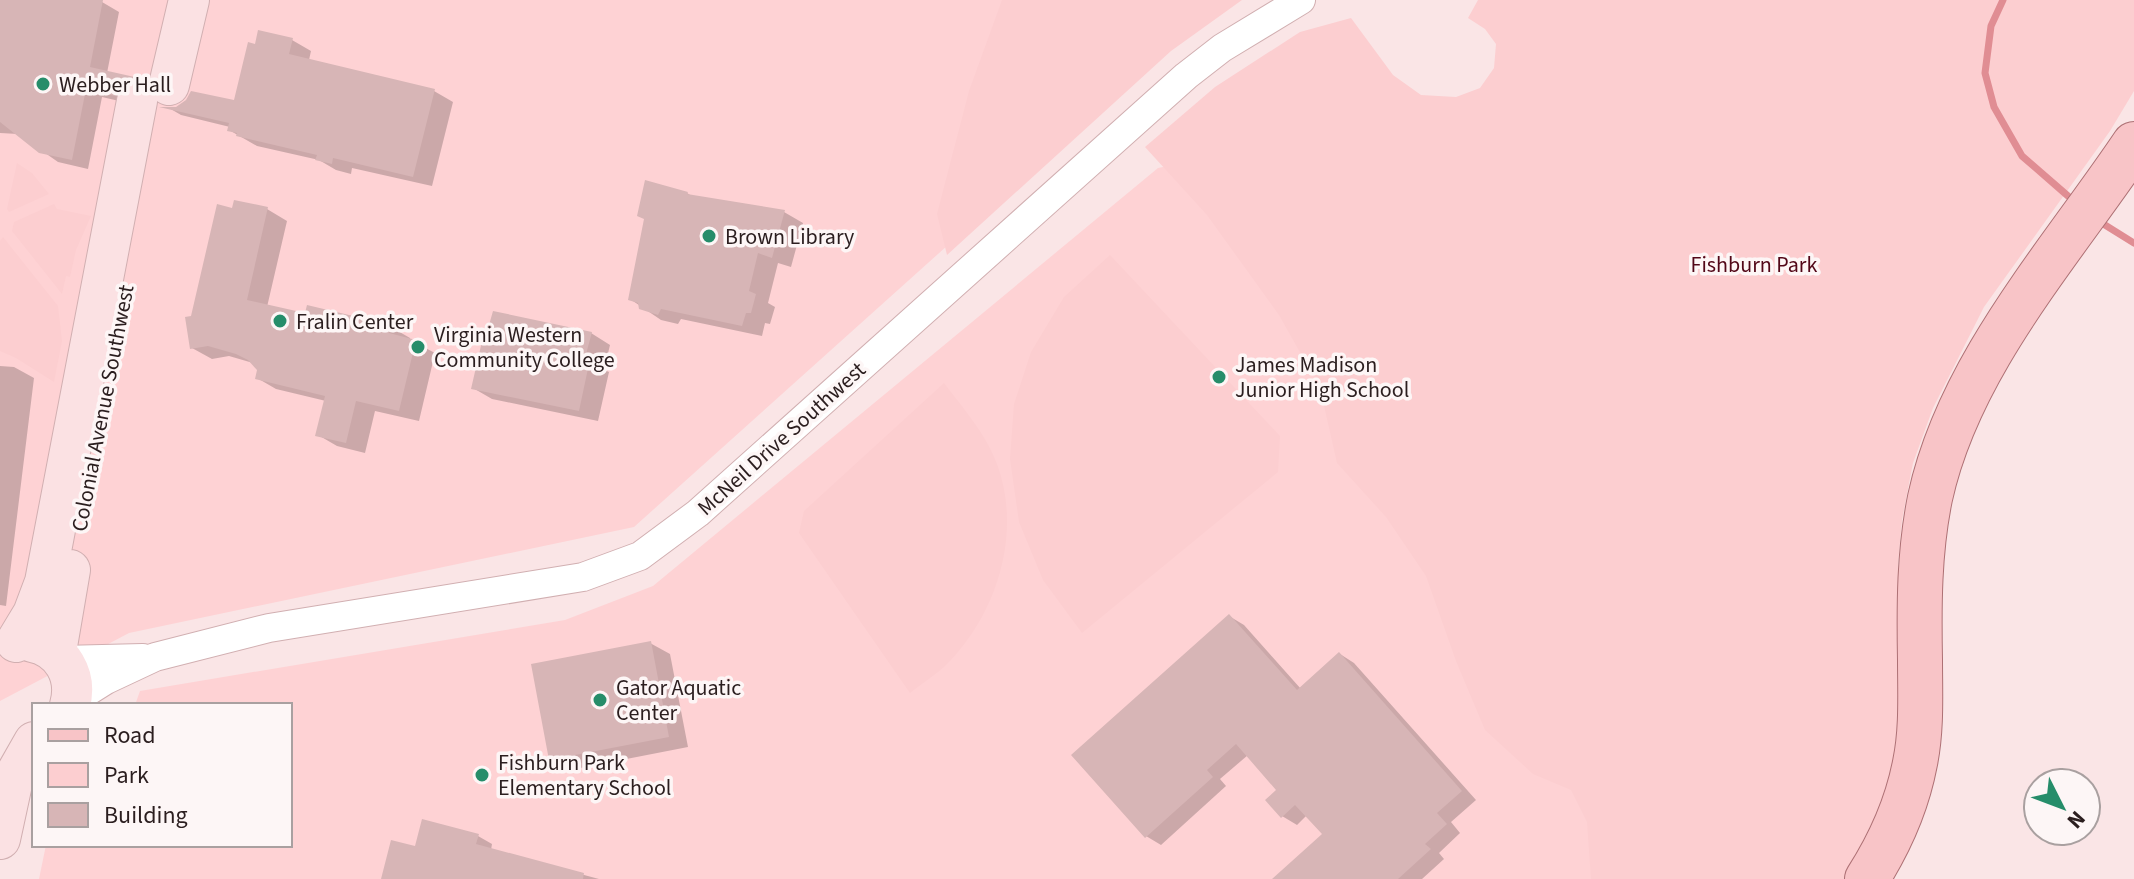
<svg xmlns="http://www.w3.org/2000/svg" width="2134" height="879" viewBox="0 0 2134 879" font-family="'Source Sans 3',sans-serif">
<rect width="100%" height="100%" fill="#fae5e6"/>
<path fill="#fed2d4" d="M0,0H1149L1036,166L634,527L129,633L0,701Z
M1493,97L1604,879H39L46,845H290V705H135L140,691L565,620L653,586L1158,168Z"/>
<path fill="#fcced0" d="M1002,0H1242L1171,51L947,255L937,214L969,91Z
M1478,0H2134V91L2110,131L1984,307L1933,408L1913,463L1902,520L1898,564L1899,725L1892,768L1881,805L1844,879H1591L1587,822L1571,790L1533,774L1485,730L1456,661L1426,576L1386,517L1337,463L1320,388L1279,315L1207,215L1145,147L1215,87L1300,32L1351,18L1393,75L1421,95L1456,97L1480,88L1494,68L1496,44L1485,29L1468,18Z
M17,163L32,173L49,194L9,212L7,209Z
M54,204L57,209L91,216L76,250L70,277L66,276L62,294L12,231L14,222Z
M3,237L58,306L62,341L54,382L16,358L0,351V241Z
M1110,255L1280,436L1278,472L1082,633L1043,580L1019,522L1010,459L1014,404L1031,352L1064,297Z
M944,383C963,408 986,434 997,464C1023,534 996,617 944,667C934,676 921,684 910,693L799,533L804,511Z"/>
<path fill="#0003" d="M0,0H89L102,2L119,12L107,73L139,80L151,88L132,104L102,97L88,169L58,162L18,134L0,133Z
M292,40L311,51L309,60L434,91L453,102L432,186L352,168L351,174L336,170L319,160L257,146L229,130L230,127L181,115L169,108L235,103Z
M687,193L693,197L784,212L803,223L791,267L778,263L768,303L775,307L770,324L765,323L762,336L681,319L678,324L661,320L630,299Z
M267,209L287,221L267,307L306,315L308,308L391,327L410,338V340L435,353L419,421L375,411L365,453L337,446L318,435L326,401L276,389L257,378L259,369L253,363L229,356L212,359L192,348L193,318L234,211Z
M591,333L610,345L604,370L609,372L598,421L492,399L473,388Z
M0,366L14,367L34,378L6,606L0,605Z
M1229,616L1244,625L1301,689L1340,654L1354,663L1476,800L1451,822L1460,833L1439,853L1444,859L1422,879H1275L1324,834L1307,815L1297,825L1282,816L1279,790L1248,755L1220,779L1226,786L1161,845L1146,836Z
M650,643L670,654L688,747L570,770L551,759Z
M478,836L492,844L491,850L599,879H383L416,849Z"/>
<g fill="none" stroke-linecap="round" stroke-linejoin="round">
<path stroke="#e08d93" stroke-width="7" d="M2003,0L1991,26L1985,73L1994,107L2022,156L2068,196
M2105,225L2134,243"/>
</g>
<path fill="#d7b5b6" d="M0,0H103L90,67L139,78L129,80L120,85L115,96L86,89L72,160L39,153L0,122Z
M258,30L293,38L289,54L435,89L413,177L333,158L332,164L315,160L317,155L236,136L237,133L227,131L229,123L159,107H176L186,100L191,91L234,100L248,42L255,44Z
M645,180L688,192L687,194L785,210L772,258L758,253L749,291L756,294L751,313H746L742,326L661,309L658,315L639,309L638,303L628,300L644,219L637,216Z
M234,200L268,207L247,300L305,313L307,305L391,325L389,333L416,340L399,411L356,401L346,443L315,436L325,396L255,379L257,370L248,360L236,354L208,346L190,349L185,317L191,316L217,204L232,208Z
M493,311L592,332L585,358L590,359L579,411L471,389L486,324L489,325Z
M1229,614L1297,690L1339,652L1462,791L1437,813L1447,824L1425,844L1431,849L1398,879H1272L1322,834L1295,805L1281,818L1265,800L1276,790L1236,744L1207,770L1213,777L1145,838L1071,755Z
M651,641L669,737L549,760L531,664Z
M422,819L479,834L476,844L584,873L583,879H381L391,840L415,846Z"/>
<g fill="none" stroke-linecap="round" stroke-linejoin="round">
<defs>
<path id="street" d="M62,660L143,658
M71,702L106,680L155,657L269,628L583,577L640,556L698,513L1186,76L1222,48L1301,0"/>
<path id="secondary" d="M169,85L189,0
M16,642L33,614L45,582L137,101
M32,642C62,648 78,676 70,705
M56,652L70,570
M0,839L13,779L34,742"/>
<path id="primary" d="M1867,879C1890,843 1907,805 1915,763C1922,729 1920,694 1920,660C1919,605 1919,552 1930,498C1959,365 2060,254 2134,144"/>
</defs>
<use href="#street" stroke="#d1afb1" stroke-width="30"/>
<use href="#secondary" stroke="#d1afb1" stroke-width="42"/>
<use href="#primary" stroke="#ad7074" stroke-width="46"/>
<use href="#street" stroke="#fff" stroke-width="28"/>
<use href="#secondary" stroke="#fbe1e3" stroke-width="40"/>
<use href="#primary" stroke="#f8c4c7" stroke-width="44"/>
</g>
<g fill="#268d6a" stroke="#fdf6f6" stroke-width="3">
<circle cx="43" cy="84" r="8"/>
<circle cx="709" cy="236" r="8"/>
<circle cx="280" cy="321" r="8"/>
<circle cx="418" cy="347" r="8"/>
<circle cx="1219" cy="377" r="8"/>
<circle cx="600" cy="700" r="8"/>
<circle cx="482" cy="775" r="8"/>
</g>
<g text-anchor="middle" stroke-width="7" stroke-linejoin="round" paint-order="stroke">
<g font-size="22" fill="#2b1e1f" stroke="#fdf6f6" text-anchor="start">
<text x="59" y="92">Webber Hall</text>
<text x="725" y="244">Brown Library</text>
<text x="296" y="329">Fralin Center</text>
<text x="434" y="342">Virginia Western<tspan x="434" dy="25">Community College</tspan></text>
<text x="1235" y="372">James Madison<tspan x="1235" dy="25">Junior High School</tspan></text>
<text x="616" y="695">Gator Aquatic<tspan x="616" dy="25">Center</tspan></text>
<text x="498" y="770">Fishburn Park<tspan x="498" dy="25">Elementary School</tspan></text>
</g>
<g font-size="22" fill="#520718" stroke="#fdf6f6">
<text x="1754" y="272">Fishburn Park</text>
</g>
<g font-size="22" fill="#2b1e1f" stroke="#fdf6f6">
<text transform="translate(102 408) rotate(-79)" y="8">Colonial Avenue Southwest</text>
<text transform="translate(781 438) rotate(-42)" y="8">McNeil Drive Southwest</text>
</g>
</g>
<rect x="32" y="703" width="260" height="144" fill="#fdf6f6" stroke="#a9a0a0" stroke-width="2"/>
<rect x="48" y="729" width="40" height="12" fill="#f8c4c7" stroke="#a9a0a0" stroke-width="2"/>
<text x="104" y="743" font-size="24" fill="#2b1e1f">Road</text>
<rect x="48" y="763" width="40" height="24" fill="#fcced0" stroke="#a9a0a0" stroke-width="2"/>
<text x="104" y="783" font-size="24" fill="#2b1e1f">Park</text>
<rect x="48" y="803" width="40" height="24" fill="#d7b5b6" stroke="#a9a0a0" stroke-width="2"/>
<text x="104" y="823" font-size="24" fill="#2b1e1f">Building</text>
<g transform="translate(2062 807) rotate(132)"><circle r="38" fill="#fdf6f6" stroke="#a9a0a0" stroke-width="2"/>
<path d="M0-6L14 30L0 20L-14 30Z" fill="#268d6a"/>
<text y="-12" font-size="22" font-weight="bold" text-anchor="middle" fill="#2b1e1f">N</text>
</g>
</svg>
